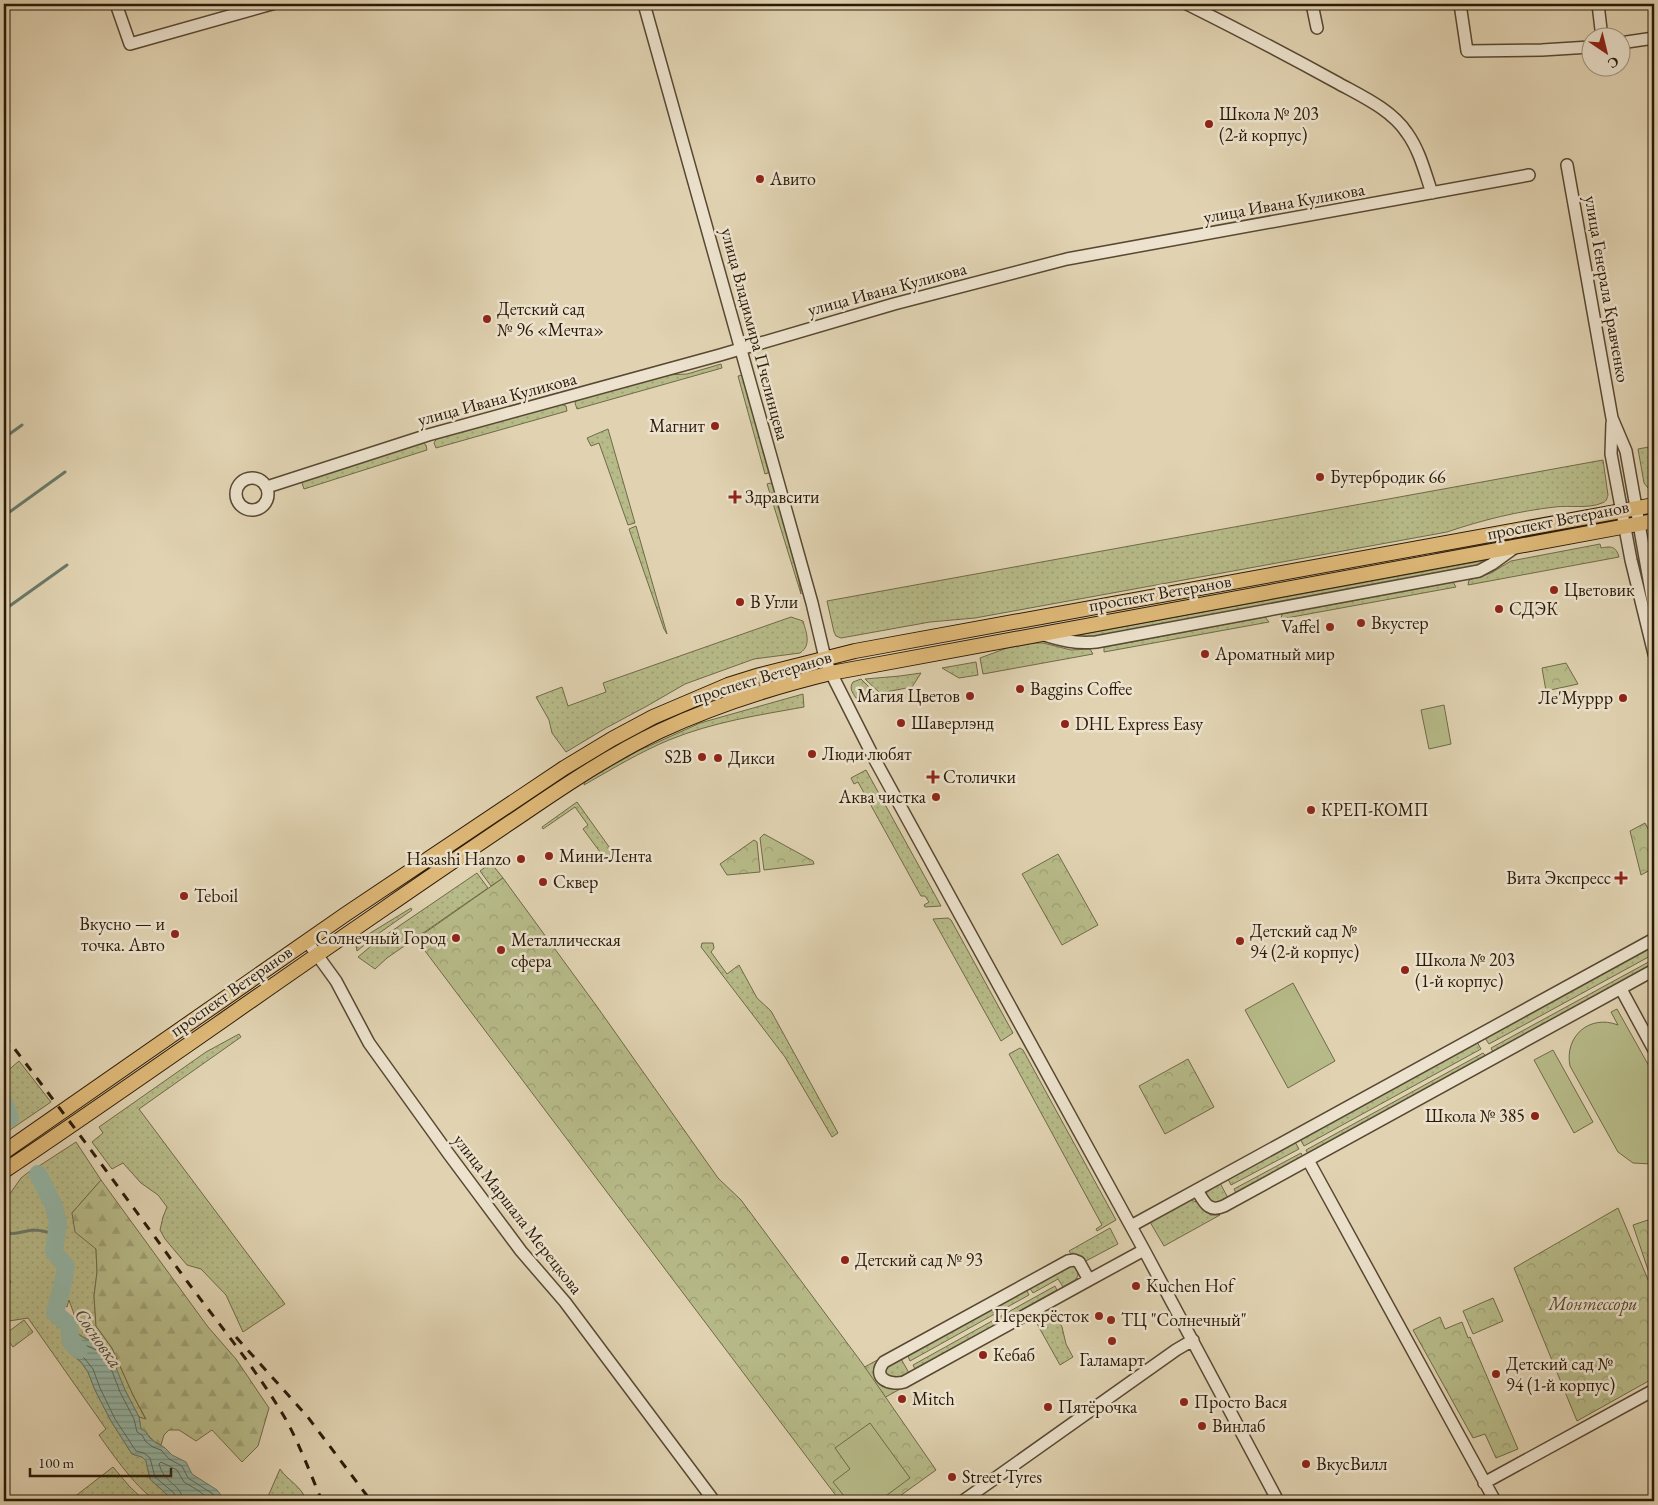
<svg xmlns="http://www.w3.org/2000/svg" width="1658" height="1505" viewBox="0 0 1658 1505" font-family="'EB Garamond',serif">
<defs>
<pattern id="grass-dots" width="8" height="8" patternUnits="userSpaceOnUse" patternTransform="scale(1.25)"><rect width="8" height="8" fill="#b7bb89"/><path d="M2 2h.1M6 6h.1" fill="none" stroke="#9ea075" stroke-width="1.8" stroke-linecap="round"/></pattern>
<pattern id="forest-firs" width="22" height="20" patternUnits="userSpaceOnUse" patternTransform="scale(1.25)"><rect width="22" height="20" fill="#b7bb89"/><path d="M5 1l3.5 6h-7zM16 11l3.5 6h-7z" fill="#9ea075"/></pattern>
<pattern id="park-crowns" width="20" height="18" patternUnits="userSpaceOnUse" patternTransform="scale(1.25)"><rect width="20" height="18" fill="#b7bb89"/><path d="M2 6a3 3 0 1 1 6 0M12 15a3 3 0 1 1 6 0" fill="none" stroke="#9ea075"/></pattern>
<pattern id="water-rules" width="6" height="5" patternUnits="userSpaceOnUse" patternTransform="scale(1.25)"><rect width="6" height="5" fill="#94b8aa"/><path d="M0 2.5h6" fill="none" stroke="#799588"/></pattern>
</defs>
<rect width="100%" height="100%" fill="#e1d3b2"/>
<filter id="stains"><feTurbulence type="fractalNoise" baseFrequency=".004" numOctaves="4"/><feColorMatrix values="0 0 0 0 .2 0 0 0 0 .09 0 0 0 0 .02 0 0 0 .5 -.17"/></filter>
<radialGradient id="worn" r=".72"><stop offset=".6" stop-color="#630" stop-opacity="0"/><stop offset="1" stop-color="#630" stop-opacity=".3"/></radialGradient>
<path fill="url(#grass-dots)" stroke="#706a48" d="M721,364L722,368L577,409L575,403L577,399L664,375L687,374Z
M743,375L769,468L768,473L765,474L738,376Z
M561,404L566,406L567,411L436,448L434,443L437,438Z
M608,429L635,523L628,525L599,443L591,446L587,438Z
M422,442L426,445L427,450L304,489L301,480Z
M1654,446V489L1648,488L1644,483L1638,449Z
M1603,460L1608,495C1607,499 1606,502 1602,503C1588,509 1570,505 1555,507C1519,511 1482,520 1447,532L975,618L930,622L841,638L836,636L834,632L827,601Z
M770,483L775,485L797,567L801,594L767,484Z
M636,526L667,634L664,629L629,529Z
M1600,544L1601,548C1611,546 1616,546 1619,557L1468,585L1469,580L1491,573L1511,561Z
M1487,560V561L1475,566L1085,638L1068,637Z
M1453,582L1456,587L1281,619L1282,614Z
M791,617L803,621C806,632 812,645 800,653L754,659L685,684L647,706L606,728L566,752L552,733L549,720L536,697L562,687L568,706L606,692L603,683Z
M1265,617L1269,622L1104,652V647Z
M1034,643H1043L1071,650L1090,649L1093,654L983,674L980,658L1007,648Z
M976,662L978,675L959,678L942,668Z
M921,673L912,687L880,693L865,679L900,676Z
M861,679L876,694L856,698C852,692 849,688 853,682Z
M803,694L804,707C759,715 713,722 669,740C640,752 612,769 584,785L585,781L638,751L700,723Z
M866,770L941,906L925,907L924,905L929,902L925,896H921L858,782L854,784L851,778Z
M577,802L617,858L609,864L583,829L588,825L575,807L543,829L542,827Z
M491,863L503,878L491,886L480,871Z
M477,873L488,888L387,958L375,969L358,957L377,941Z
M411,908L412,910L375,936L357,951L356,946L359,940Z
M948,918L951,920L1013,1033L1001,1041L933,919Z
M702,943H713L714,948L711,952L727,974L739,965L757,998L771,1011L838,1133L832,1137L785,1057L701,947Z
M1654,945V954L1489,1044L1485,1038Z
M1654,959V964L1493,1052L1491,1048Z
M239,1034L241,1037L139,1109L285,1304L243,1332L226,1295L201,1269L187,1265L165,1239L160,1230L163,1217L167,1207L158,1195L141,1183L123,1163L112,1169L92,1142L103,1133L99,1127L206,1052Z
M1477,1042L1481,1049L1304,1146L1300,1139Z
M1020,1048L1023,1050L1116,1220L1097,1231L1096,1229L1102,1225L1009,1054Z
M1483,1053L1486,1056L1308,1154L1306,1150Z
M19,1061L51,1102L4,1134V1074Z
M76,1142L101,1180L72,1213L96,1249L97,1272L94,1296L96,1326L112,1348L133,1395L146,1420L139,1417L125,1390L107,1349C93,1342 80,1338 70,1325L75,1317L69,1300L67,1307L63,1303L70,1265L58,1251L64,1219L39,1166Z
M1295,1142L1299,1149L1231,1185L1228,1179Z
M1301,1153L1303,1157L1236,1193L1234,1189Z
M30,1171L35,1177L55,1219L56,1235L52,1252L62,1267L58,1295L51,1313L64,1322C63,1336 69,1340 70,1353L81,1362L88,1372L95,1390L111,1421L132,1454L142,1457L146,1461L150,1479L174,1501C169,1501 162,1503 158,1501C141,1495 110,1451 99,1435L106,1429L28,1318L9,1321L4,1328V1287L11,1282L4,1271V1202L21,1178Z
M1220,1183L1228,1198L1213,1205L1206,1197V1193Z
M1190,1200L1197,1202L1210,1215H1220L1164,1246L1150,1222Z
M1110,1228L1118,1244L1084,1262L1072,1255L1069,1251Z
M1070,1264L1075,1266C1083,1279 1073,1281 1063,1287L1058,1279L1033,1293L1029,1287Z
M1055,1286L1057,1290L915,1369L913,1365Z
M1026,1289L1029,1295L910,1361L907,1354Z
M1054,1313L1062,1327L1066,1344L1073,1357L1060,1365L1036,1322Z
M900,1357L909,1373C900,1377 896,1381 887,1375L885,1369L886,1366Z
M881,1358L884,1386L892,1388H902L882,1399L861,1369Z
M113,1467L130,1487L145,1501H69Z
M280,1469C288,1481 303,1487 306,1501H266Z"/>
<path fill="url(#forest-firs)" stroke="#706a48" d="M101,1180L208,1327L236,1359L269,1408L258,1446L242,1462L212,1430L196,1441L179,1430H169L164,1435L161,1445C151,1442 149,1433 141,1429L139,1417L146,1419L133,1395L112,1348L96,1326L94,1296L97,1272L96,1249L75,1232L72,1213Z"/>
<path fill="url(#park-crowns)" stroke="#706a48" d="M1566,663L1578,684L1546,691L1542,668Z
M1645,823L1654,839V868L1641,875L1630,831Z
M764,834L813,861L814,864L764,870L760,838Z
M754,840L757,842L760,872L727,875L720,864Z
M1058,854L1098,925L1062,945L1022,874Z
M503,878L598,1008L718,1178L741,1200L862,1363L936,1470L893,1501H840L416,939Z
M1188,1059L1214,1107L1165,1134L1139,1086Z
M1618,1208L1654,1294V1378L1577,1421L1514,1268Z
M1654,1218V1281L1652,1282L1633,1225Z
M1493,1298L1503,1321L1473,1334L1463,1311Z
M1440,1317L1445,1329L1462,1322L1468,1338L1470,1337L1518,1449L1496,1458L1485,1434L1473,1438L1413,1330Z
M24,1320L33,1332L13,1347L4,1335Z"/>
<path fill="#b7bb89" stroke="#706a48" d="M1444,705L1451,744L1429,749L1421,710Z
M1293,983L1335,1061L1288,1088L1245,1010Z
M1617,1009L1654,1075V1163L1652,1164L1633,1163L1618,1152L1570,1066C1564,1036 1590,1014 1618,1025L1611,1012Z
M1553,1050L1593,1122L1574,1133L1534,1060Z
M870,1423L910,1478L879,1501H848L833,1482L850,1469L835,1448Z"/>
<path fill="url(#water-rules)" stroke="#6a7969" d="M70,1325C81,1341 89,1337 101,1348L104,1347L111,1355L125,1390L139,1417L141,1429L145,1431L150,1438L156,1443L164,1447L172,1455L186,1462L192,1474L217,1490L221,1495L223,1501H174L150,1479L146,1461L142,1457L132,1454L111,1421L95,1390L88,1372L81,1362L70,1353V1348L63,1333L69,1331Z"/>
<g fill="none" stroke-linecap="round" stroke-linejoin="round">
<path stroke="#5f6958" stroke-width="1" d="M177,1501L174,1493L155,1477L150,1458L144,1453L136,1451L115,1419L100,1388L93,1369L85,1359L76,1350L73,1343L74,1340L103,1353L107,1358L120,1392L134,1419L137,1432L142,1435L146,1442L153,1447L161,1450L169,1459L182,1466L188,1478L213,1494L218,1501
M183,1501C182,1484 164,1484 159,1464L161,1462L177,1470L184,1482L199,1491L211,1501"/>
<path stroke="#6a7969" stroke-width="3" d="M4,438L22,425
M4,516L65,472
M4,610L67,565
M4,1232C15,1236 21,1231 33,1230C42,1230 49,1232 57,1236"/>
<path stroke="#94b8aa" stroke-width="18" d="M4,1102L10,1118
M38,1174L54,1206L58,1223L54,1252L66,1266L63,1283L55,1313L69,1325L71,1342L79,1350"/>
<defs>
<path id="minor" d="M116,4L130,44L272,4
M644,4L812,603L825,658L831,673L875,760L1144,1250L1278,1501
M1187,4C1237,29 1287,55 1336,82C1361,96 1391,109 1407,133C1420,151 1425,173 1432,193
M1312,4L1317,28
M1460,4L1467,51L1542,50L1590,47
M1598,4L1602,38
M1620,43L1654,38
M1567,165L1612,418L1626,451L1654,608
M1612,423L1611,454L1631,560L1654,654
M236 494a16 16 0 1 1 32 0a16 16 0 1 1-32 0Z
M267,487L428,435L720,355L894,304L1067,259L1529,175
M1041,634C1060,640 1075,644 1096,642L1479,571L1492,564L1514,548
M307,941L336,981L369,1043L448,1153L521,1251L565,1302L714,1501
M1621,989L1654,1050
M1308,1160L1495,1501
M1197,1190C1204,1202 1208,1213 1224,1206L1654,970
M1131,1226L1654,939
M1074,1260L1079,1262L1089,1280L904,1382C890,1386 871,1378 884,1362L1068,1261Z
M1089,1280L1144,1250
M1484,1483L1654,1390
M963,1501L1176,1350L1193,1340"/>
<path id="major" d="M4,1152L346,914L564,768L612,739L653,717L728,685L760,675L855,651L1654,505
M4,1171C132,1085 258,995 385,908C431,876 477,845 523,814C567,784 612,754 660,731C714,706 773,687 831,673L1654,521"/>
</defs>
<use href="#minor" stroke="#584832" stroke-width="14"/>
<use href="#major" stroke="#2a1a07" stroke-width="16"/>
<use href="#minor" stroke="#ece2cd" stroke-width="11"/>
<use href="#major" stroke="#e0ba79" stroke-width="14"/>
<path stroke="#2a1a07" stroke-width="3" stroke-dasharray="9 9" stroke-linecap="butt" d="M4,1035C64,1113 123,1193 181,1273C216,1321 255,1367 285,1418C300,1445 310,1473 322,1501
M236,1337L307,1416L371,1501"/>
</g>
<g fill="#8f2418" stroke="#ece2cd" stroke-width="2">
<circle cx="1209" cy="124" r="5"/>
<circle cx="760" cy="179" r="5"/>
<circle cx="487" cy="319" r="5"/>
<circle cx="715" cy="426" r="5"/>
<circle cx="1320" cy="477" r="5"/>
<path d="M732.5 489.5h5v5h5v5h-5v5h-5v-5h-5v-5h5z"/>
<circle cx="1554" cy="590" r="5"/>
<circle cx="740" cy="602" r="5"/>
<circle cx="1499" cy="609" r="5"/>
<circle cx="1361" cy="623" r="5"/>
<circle cx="1330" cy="627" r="5"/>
<circle cx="1205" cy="654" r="5"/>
<circle cx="1020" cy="689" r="5"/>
<circle cx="970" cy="696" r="5"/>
<circle cx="1623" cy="698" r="5"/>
<circle cx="901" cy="723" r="5"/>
<circle cx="1065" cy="724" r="5"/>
<circle cx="812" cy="754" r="5"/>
<circle cx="702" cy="757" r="5"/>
<circle cx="718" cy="758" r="5"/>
<path d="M930.5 769.5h5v5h5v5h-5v5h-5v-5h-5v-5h5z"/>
<circle cx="936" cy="797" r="5"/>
<circle cx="1311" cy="810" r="5"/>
<circle cx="549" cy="856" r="5"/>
<circle cx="521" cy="859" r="5"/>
<path d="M1618.5 870.5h5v5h5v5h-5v5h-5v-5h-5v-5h5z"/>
<circle cx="543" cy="882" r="5"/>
<circle cx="184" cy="896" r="5"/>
<circle cx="175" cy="934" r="5"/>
<circle cx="456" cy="938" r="5"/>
<circle cx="1240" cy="941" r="5"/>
<circle cx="501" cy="950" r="5"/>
<circle cx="1405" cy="970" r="5"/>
<circle cx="1535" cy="1116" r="5"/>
<circle cx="845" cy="1260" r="5"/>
<circle cx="1136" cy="1286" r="5"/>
<circle cx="1099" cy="1316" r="5"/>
<circle cx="1111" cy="1320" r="5"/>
<circle cx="1112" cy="1341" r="5"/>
<circle cx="983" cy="1355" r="5"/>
<circle cx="1496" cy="1374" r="5"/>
<circle cx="902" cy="1399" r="5"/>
<circle cx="1184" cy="1402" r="5"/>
<circle cx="1048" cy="1407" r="5"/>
<circle cx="1202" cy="1426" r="5"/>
<circle cx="1306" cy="1464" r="5"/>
<circle cx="952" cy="1477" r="5"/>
</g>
<g text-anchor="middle" stroke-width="5" stroke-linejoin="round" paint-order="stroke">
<g font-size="18" fill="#2a1a07" stroke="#ece2cd" text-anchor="start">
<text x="1219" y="120">Школа № 203<tspan x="1219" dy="21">(2-й корпус)</tspan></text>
<text x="770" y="185">Авито</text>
<text x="497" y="315">Детский сад<tspan x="497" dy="21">№ 96 «Мечта»</tspan></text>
<text x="705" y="432" text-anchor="end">Магнит</text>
<text x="1330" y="483">Бутербродик 66</text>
<text x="745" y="503">Здравсити</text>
<text x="1564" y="596">Цветовик</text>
<text x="750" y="608">В Угли</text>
<text x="1509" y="615">СДЭК</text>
<text x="1371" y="629">Вкустер</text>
<text x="1320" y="633" text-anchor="end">Vaffel</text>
<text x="1215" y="660">Ароматный мир</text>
<text x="1030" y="695">Baggins Coffee</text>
<text x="960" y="702" text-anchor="end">Магия Цветов</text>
<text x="1613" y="704" text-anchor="end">Ле'Муррр</text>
<text x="911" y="729">Шаверлэнд</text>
<text x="1075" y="730">DHL Express Easy</text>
<text x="822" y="760">Люди любят</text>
<text x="692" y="763" text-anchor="end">S2B</text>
<text x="728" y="764">Дикси</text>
<text x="943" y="783">Столички</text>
<text x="926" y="803" text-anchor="end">Аква чистка</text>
<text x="1321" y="816">КРЕП-КОМП</text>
<text x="559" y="862">Мини-Лента</text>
<text x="511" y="865" text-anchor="end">Hasashi Hanzo</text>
<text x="1611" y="884" text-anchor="end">Вита Экспресс</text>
<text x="553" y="888">Сквер</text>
<text x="194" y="902">Teboil</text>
<text x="165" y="930" text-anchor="end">Вкусно — и<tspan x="165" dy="21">точка. Авто</tspan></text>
<text x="1250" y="937">Детский сад №<tspan x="1250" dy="21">94 (2-й корпус)</tspan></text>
<text x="446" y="944" text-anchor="end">Солнечный Город</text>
<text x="511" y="946">Металлическая<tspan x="511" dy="21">сфера</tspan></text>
<text x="1415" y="966">Школа № 203<tspan x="1415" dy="21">(1-й корпус)</tspan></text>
<text x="1525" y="1122" text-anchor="end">Школа № 385</text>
<text x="855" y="1266">Детский сад № 93</text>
<text x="1146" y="1292">Kuchen Hof</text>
<text x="1089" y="1322" text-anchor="end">Перекрёсток</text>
<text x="1121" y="1326">ТЦ "Солнечный"</text>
<text x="993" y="1361">Кебаб</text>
<text x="1112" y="1366" text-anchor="middle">Галамарт</text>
<text x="1506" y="1370">Детский сад №<tspan x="1506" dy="21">94 (1-й корпус)</tspan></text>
<text x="912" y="1405">Mitch</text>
<text x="1194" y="1408">Просто Вася</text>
<text x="1058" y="1413">Пятёрочка</text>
<text x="1212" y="1432">Винлаб</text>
<text x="1316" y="1470">ВкусВилл</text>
<text x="962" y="1483">Street Tyres</text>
</g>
<g font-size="18" fill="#2a1a07" stroke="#ece2cd">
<text transform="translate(1284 203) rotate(-10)" y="6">улица Ивана Куликова</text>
<text transform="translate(887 289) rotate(-15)" y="6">улица Ивана Куликова</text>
<text transform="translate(1607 289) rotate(80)" y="6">улица Генерала Кравченко</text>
<text transform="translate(755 334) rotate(75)" y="6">улица Владимира Пчелинцева</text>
<text transform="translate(497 399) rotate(-15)" y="6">улица Ивана Куликова</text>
<text transform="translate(1558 520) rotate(-11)" y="6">проспект Ветеранов</text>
<text transform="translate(1160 593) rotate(-10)" y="6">проспект Ветеранов</text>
<text transform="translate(762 677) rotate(-17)" y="6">проспект Ветеранов</text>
<text transform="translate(231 991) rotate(-35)" y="6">проспект Ветеранов</text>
<text transform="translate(518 1214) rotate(52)" y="6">улица Маршала Мерецкова</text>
</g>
<g font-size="18" font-style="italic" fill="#544a2e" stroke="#ece2cd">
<text x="1593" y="1310">Монтессори</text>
</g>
<g font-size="19" font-style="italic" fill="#4a4938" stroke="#ece2cd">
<text transform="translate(99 1338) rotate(55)" y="7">Сосновка</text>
</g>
</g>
<rect width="1658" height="1505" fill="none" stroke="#e1d3b2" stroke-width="20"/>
<rect x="5" y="5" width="1648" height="1495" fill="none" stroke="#2a1a07" stroke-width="2.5"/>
<rect x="10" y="10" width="1638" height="1485" fill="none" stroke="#2a1a07"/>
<g transform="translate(1606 52) rotate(145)"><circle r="24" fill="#ece2cd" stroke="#9e927e"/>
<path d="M0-4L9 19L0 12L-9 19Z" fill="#8f2418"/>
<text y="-8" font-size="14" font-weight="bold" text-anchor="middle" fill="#2a1a07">С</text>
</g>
<path d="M30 1468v8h141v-8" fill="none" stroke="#2a1a07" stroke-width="2.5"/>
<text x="38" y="1468" font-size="15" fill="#2a1a07" stroke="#ece2cd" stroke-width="4" paint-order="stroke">100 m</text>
<rect width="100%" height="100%" filter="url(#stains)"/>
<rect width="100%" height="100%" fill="url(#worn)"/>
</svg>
